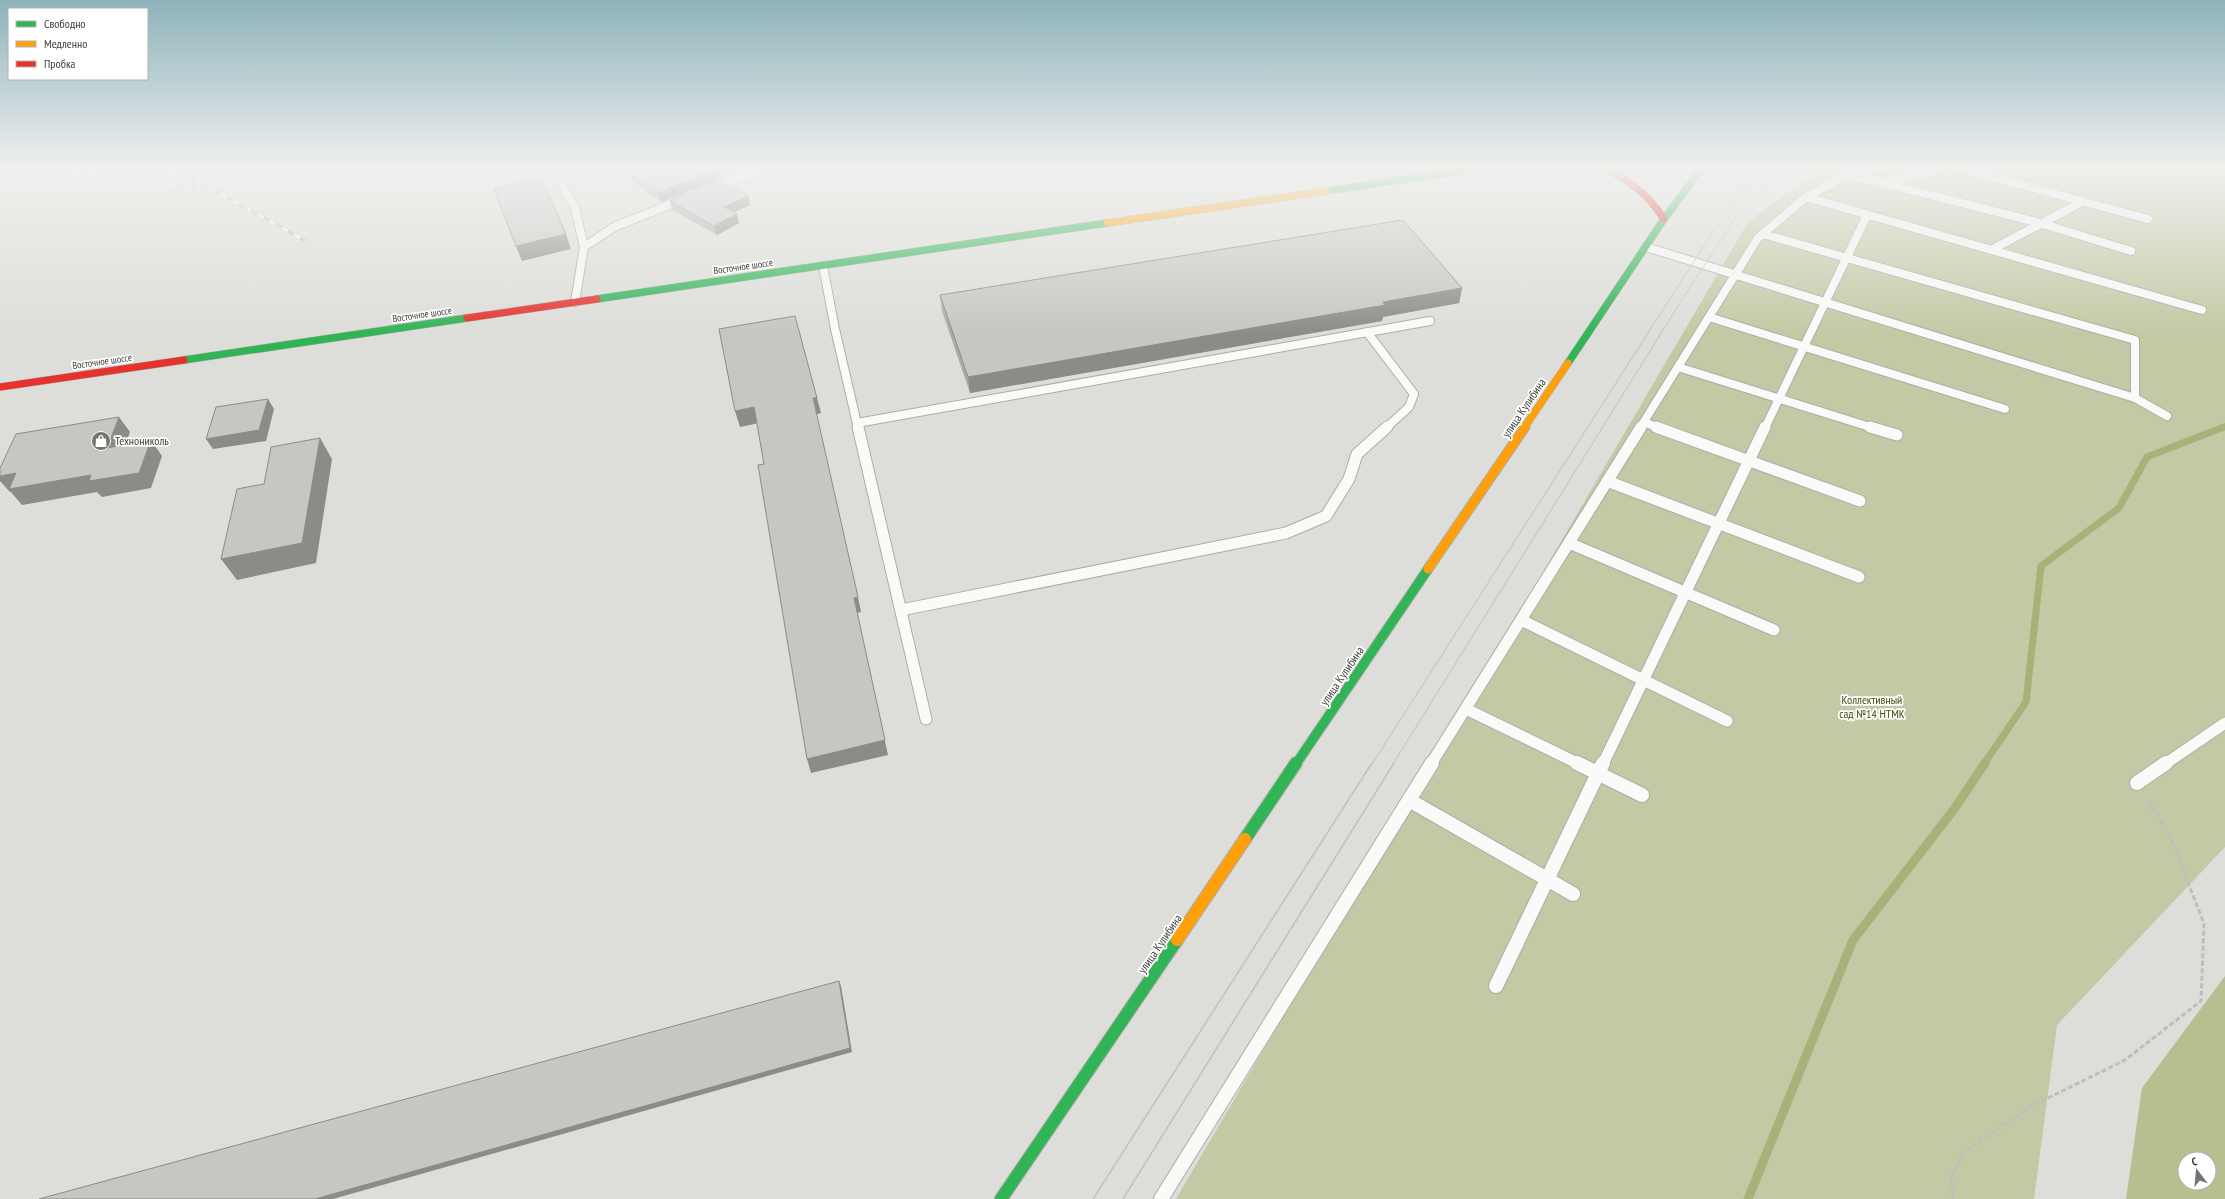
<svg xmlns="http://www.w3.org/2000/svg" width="2225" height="1199" viewBox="0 0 2225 1199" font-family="'PT Sans Narrow',sans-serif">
<rect width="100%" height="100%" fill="#ddded9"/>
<path fill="#c1caa4" d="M1824,167H2225V847L2057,1025L2034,1199H1176L1748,222Z"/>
<path fill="#b5bf90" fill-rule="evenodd" d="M2225,976V1199H2126L2142,1088ZM2185,1159H2209V1183H2185Z"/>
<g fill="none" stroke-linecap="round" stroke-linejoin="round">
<path stroke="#a6b278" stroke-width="5.5" d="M2221,428L2225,426"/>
<path stroke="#a6b278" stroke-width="7" d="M1984,764L2026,702L2041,566L2119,508L2147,457L2224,427"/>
<path stroke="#a6b278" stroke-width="9" d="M1748,1199L1853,940L1955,808L1985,763"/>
<defs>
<path id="lane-far2" d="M1956,167L2148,219
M1852,175L2040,223L2131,251
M1884,183L1945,167
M562,185L575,208L584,247L575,302
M711,189L760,170
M1806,197L2202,310
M1763,234L2135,340V398L2167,416
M584,247L614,227L684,199
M1646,247L2135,398
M1991,250L2082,202
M823,266L835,329L858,428
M1709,317L2005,409
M1367,332L1414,394L1409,407L1386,428
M1678,367L1873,428
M1644,422L1659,428
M857,423L1430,321
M1640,428L1758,238L1806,197L1850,174L1887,167
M1765,428L1867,215"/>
<path id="lane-far1" d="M858,427L926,719
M1656,427L1860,501
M1870,427L1897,435
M1607,481L1859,577
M1569,543L1774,630
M901,610L1286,533L1326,516L1349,479L1357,454L1387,427
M1521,620L1727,721
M1466,709L1579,764
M1431,764L1641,427
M1603,764L1765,427
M2165,764L2225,723"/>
<path id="lane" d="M1577,763L1642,795
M2137,783L2166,763
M1409,800L1573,894
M1496,986L1603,763
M1161,1199L1432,763"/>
<path id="fast-far2" d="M1326,191L1488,167
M597,299L1107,223
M184,360L467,318
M1568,363L1664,219L1703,167"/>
<path id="fast-far1" d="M1296,764L1428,569"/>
<path id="fast" d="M1245,839L1296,763
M1001,1199L1177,940"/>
<path id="slow-far2" d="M1107,223L1326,191
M1524,428L1568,363"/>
<path id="slow-far1" d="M1428,569L1525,427"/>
<path id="slow" d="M1177,940L1245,839"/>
<path id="jam" d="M1602,167C1629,180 1648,194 1664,219
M467,318L597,299
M0,387L184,360"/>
</defs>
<use href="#lane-far2" stroke="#acaca8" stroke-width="10"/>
<use href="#lane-far1" stroke="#acaca8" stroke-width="13"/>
<use href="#lane" stroke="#acaca8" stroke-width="16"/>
<use href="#fast-far2" stroke="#acaca8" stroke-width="8"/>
<use href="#fast-far1" stroke="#acaca8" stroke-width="11"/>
<use href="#fast" stroke="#acaca8" stroke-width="14"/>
<use href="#slow-far2" stroke="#acaca8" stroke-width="8"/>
<use href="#slow-far1" stroke="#acaca8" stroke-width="11"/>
<use href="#slow" stroke="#acaca8" stroke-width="14"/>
<use href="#jam" stroke="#acaca8" stroke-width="8"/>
<path stroke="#bebfbd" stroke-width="3" stroke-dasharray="5 2.5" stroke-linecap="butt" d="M1953,1199L1951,1178L1964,1152L2030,1107L2125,1060L2201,1001L2204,924L2171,838L2147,799"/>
<use href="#lane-far2" stroke="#fafaf9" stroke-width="8"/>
<use href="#lane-far1" stroke="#fafaf9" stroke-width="11"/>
<use href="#lane" stroke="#fafaf9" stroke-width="14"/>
<use href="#fast-far2" stroke="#30b455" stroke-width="7"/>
<use href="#fast-far1" stroke="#30b455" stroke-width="9"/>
<use href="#fast" stroke="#30b455" stroke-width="12"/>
<use href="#slow-far2" stroke="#ff9f0a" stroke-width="7"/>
<use href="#slow-far1" stroke="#ff9f0a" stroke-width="9"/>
<use href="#slow" stroke="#ff9f0a" stroke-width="12"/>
<use href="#jam" stroke="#e5322d" stroke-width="7"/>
<path stroke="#c1c1c0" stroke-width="1" d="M1372,764L1739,191L1787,167
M1393,764L1678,306L1749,197L1803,167"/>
<path stroke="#c1c1c0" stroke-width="1.5" d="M1093,1199L1372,763
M1123,1199L1394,763"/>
<defs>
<path id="rail" d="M59,167L115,173L201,190
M119,167L140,172
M156,167L210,188L304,240
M0,169L39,167"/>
</defs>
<use href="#rail" stroke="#c1c1c0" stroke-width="3.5"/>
<use href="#rail" stroke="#fff" stroke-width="2.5" stroke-dasharray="7" stroke-linecap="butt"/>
</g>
<path fill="#aaaba8" d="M642,167H735L713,182L661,202L632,181L629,172Z
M748,196L750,205L734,212L737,214L739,223L717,235L672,210L670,201Z
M1462,288L1459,303L1383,317L1382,321L970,393L942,311L940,295Z"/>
<path fill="#8b8b88" d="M719,167H735L713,182L661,202L658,193Z
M748,196L750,205L726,216L724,207Z
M737,214L739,223L717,235L714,226Z
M566,234L571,249L522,261L516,246Z
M1462,288L1459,303L1383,317L1382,321L970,393L968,377Z
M813,398H817L821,413L817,414Z
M268,399L274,409L266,441L213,449L206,439Z
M754,407L759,423L740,427L735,411Z
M119,417L130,432L119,463L107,448Z
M320,438L332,459L316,563L237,580L221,559Z
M151,440L162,456L151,488L102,497L97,492L22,505L11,492H10L0,481V476L16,473L91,475Z
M858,597L861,612L857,613L888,755L811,773L807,759L854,598Z
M839,981L841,986L852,1052L333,1199H315Z"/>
<path fill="#c6c7c3" stroke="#8b8b88" d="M642,167H719L710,172L658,193L629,172Z
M541,178L566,234L516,246L494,189Z
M721,181L748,196L724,207L737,214L714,226L670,201Z
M1403,220L1462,288L1383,302L1385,305L968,377L940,295Z
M795,316L817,398H813L858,597L854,598L885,740L807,759L758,465L764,464L754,407L735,411L719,329Z
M268,399L259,430L206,439L216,407Z
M119,417L107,448L151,440L139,473L89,481L91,475L9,489L16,473L0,476V468L16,434Z
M320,438L302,543L221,559L237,489L264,484L271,447Z
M839,981L850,1048L315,1199H39Z"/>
<linearGradient id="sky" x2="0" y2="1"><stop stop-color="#8db3bb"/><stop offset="0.5" stop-color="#f0f0ee"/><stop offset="1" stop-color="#f0f0ee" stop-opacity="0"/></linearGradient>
<rect width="2225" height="335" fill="url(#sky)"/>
<defs>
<symbol id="shop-disc" viewBox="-11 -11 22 22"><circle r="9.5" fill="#747571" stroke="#fff"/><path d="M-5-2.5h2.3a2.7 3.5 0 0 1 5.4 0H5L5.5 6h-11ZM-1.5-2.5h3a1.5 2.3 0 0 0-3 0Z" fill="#fff"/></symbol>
</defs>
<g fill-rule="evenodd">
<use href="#shop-disc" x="90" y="430" width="22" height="22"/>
</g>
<g text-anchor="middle" stroke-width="3.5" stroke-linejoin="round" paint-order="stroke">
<g font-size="10" fill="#3c3d39" stroke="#fff">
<text transform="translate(743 266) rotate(-8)" y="4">Восточное шоссе</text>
<text transform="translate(422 314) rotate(-8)" y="4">Восточное шоссе</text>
<text transform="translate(102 361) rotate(-8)" y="4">Восточное шоссе</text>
</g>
<g font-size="12" fill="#3c3d39" stroke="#fff">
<text transform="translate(1524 408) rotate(-56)" y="4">улица Кулибина</text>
<text transform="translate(1342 676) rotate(-56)" y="4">улица Кулибина</text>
<text transform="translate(1160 944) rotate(-56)" y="4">улица Кулибина</text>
</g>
<g font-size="12" fill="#3c3d39" stroke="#fff" text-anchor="start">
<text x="115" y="445">Технониколь</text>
</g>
<g font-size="12" fill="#434d11" stroke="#fff">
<text x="1872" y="704">Коллективный<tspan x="1872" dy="14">сад №14 НТМК</tspan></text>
</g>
</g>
<rect x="8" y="8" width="140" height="72" fill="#ffffff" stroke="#b1b1b0"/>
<rect x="16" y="21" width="20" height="6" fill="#30b455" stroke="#b1b1b0"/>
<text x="44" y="28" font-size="12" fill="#3c3d39">Свободно</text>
<rect x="16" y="41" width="20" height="6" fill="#ff9f0a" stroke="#b1b1b0"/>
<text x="44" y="48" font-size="12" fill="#3c3d39">Медленно</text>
<rect x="16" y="61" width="20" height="6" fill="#e5322d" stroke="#b1b1b0"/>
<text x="44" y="68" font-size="12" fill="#3c3d39">Пробка</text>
<g transform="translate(2197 1171) rotate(344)"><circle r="19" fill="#ffffff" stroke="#b1b1b0"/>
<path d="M0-3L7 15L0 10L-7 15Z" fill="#747571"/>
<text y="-6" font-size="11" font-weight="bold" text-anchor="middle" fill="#3c3d39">С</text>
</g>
</svg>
